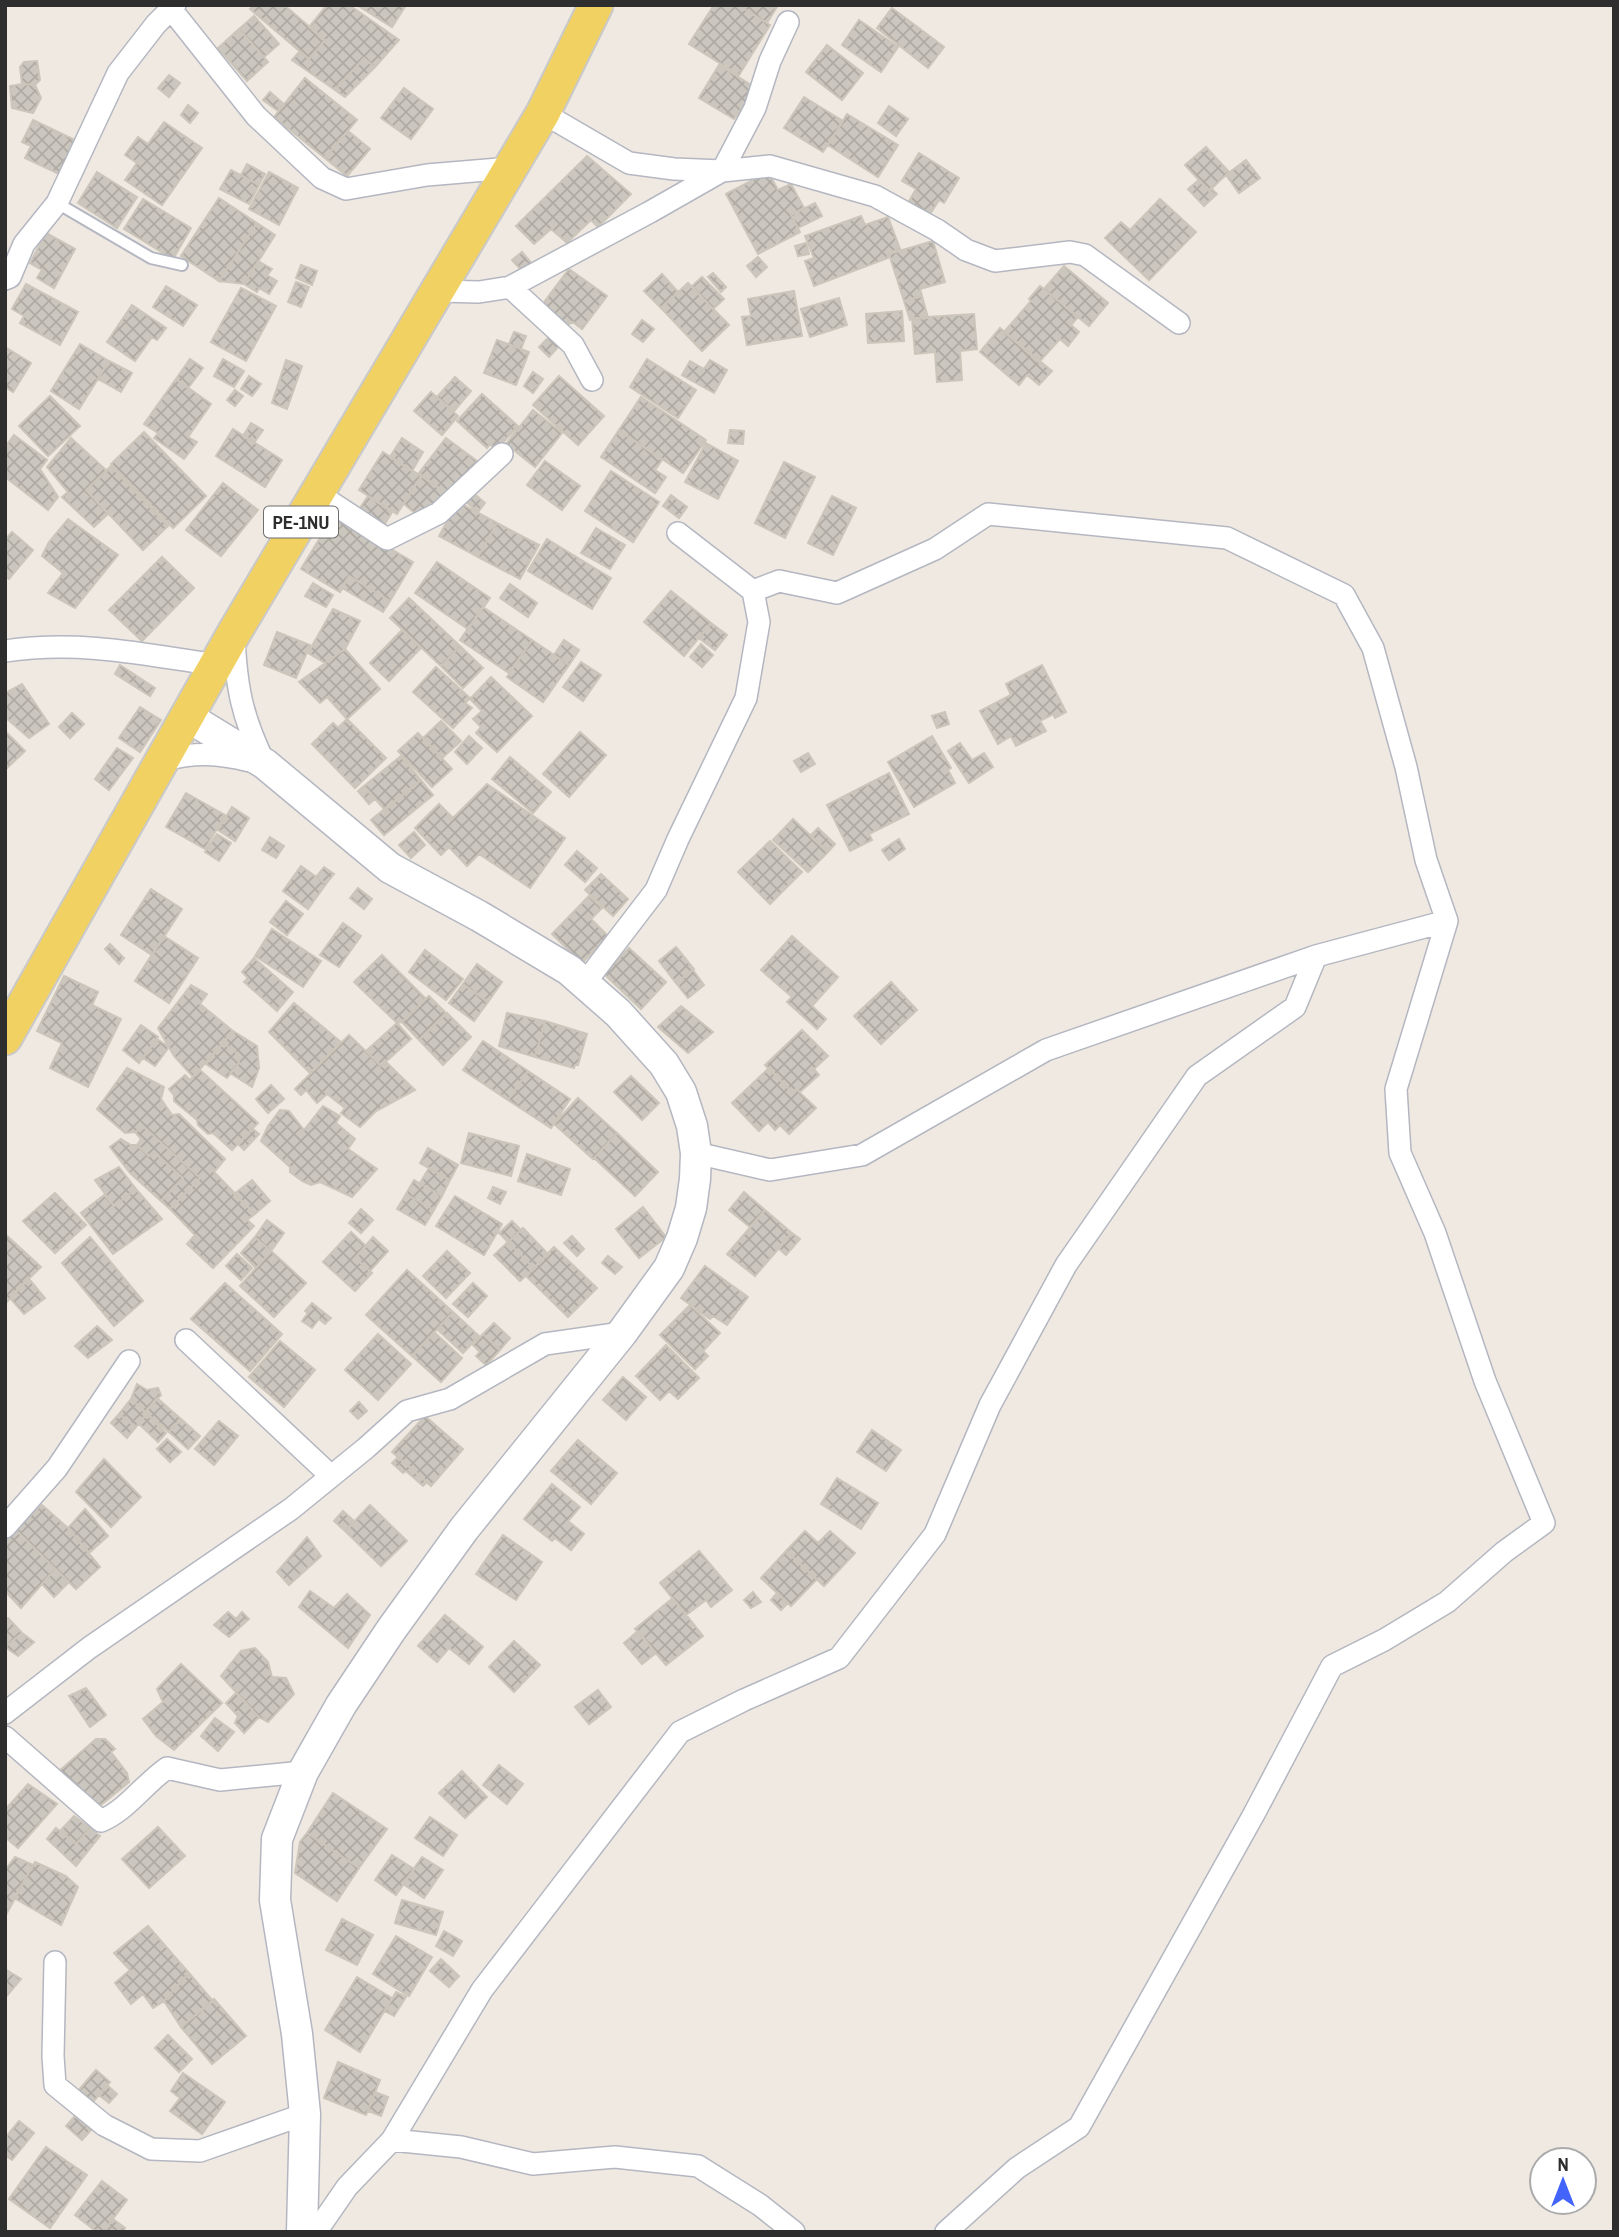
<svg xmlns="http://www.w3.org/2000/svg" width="1619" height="2237" viewBox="0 0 1619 2237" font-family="'Archivo Narrow',sans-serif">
<defs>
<pattern id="building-cross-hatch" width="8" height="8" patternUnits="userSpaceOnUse" patternTransform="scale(1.75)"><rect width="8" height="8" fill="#cbc7bf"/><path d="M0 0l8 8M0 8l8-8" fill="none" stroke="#afaba4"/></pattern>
</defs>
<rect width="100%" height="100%" fill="#efe9e1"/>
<path fill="url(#building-cross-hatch)" stroke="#cbc5ba" stroke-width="2" d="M254,5H284L325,40L309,59L250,9Z
M327,5H349L399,40L375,67L364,58L335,90L292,60L300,51L309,59L325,40L309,27Z
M357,5H406L392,27Z
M714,5H738L770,25L739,75L689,44Z
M738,5H778L767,23Z
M892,8L944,47L928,68L877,28Z
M254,16L279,44L264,57L239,29Z
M859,20L898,47L881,72L842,45Z
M239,29L268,62L247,81L218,48Z
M827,45L863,73L842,100L806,72Z
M364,58L375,67L345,97L335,90Z
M37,61L40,80L35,85L22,84L20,67L24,62Z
M719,65L756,88L734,119L699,98Z
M169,75L180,83L169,97L158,88Z
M305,78L357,120L325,158L274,117Z
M22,84L35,85L41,98L33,113L12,108L10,86Z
M404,88L433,109L411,139L381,118Z
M270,92L284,104L278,111L263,100Z
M804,97L843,121L823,152L784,128Z
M188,105L198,113L190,123L181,115Z
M889,106L908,119L896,136L878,123Z
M847,114L898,145L878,177L828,145Z
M33,120L77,141L61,175L25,158L31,146L22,142Z
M164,122L202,148L162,205L125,180L137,163L125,155L138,137L148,144Z
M348,131L370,149L347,176L325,158Z
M1206,147L1229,172L1209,191L1185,165Z
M919,153L959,178L944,203L939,200L929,216L908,203L916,189L902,181Z
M587,156L631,194L598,227L591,220L567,243L551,229L534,244L516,226Z
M1246,160L1260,178L1239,193L1226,175Z
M247,164L265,174L259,185L241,175Z
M231,170L259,185L249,204L220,189Z
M97,172L137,197L117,228L78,203Z
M269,172L298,188L279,225L249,209Z
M768,172L778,190L791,184L804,208L791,215L800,232L758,254L726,194Z
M1199,180L1209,191L1211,188L1217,194L1204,206L1188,189Z
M219,198L257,223L219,281L181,256Z
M143,199L191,228L173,259L124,229Z
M1160,199L1196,232L1149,280L1105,238L1121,222L1130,230Z
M815,203L822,216L798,228L791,215Z
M861,216L865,225L888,217L900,249L887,254L888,258L814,286L805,261L814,258L805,236Z
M257,223L275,235L244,284L219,281Z
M46,233L75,249L54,288L37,278L42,270L30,263Z
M933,241L945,282L920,289L922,296L904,301L889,254Z
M806,243L809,254L798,256L795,246Z
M522,252L533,265L524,273L512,260Z
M758,257L767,267L756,277L747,266Z
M258,261L272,269L267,275L277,281L269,294L259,288L257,292L244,284Z
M301,265L317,271L312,285L296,278Z
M1064,266L1108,303L1089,326L1044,289Z
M569,269L607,296L582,329L573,322L566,326L543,310L545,301Z
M713,273L726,287L721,292L708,277Z
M662,274L678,292L661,308L644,291Z
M702,277L724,299L713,309L692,286Z
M296,282L309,287L301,307L288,302Z
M688,283L729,325L702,351L661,308Z
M26,284L78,312L60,345L20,323L24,316L12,309Z
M166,286L197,305L183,326L153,307Z
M1040,286L1078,317L1071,325L1079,332L1068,346L1060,339L1039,362L1004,332L1031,301L1029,299Z
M241,288L276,306L246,361L211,342Z
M794,291L802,336L747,345L742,317L751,316L748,299Z
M922,296L928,318L910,320L904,301Z
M839,298L847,325L810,337L801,309Z
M132,305L166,328L157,340L152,337L135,361L107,342Z
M902,311L904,341L868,343L866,314Z
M974,314L977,349L960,351L962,380L937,382L935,352L915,354L912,318Z
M642,320L654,329L643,342L632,334Z
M1000,328L1052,371L1039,385L1027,375L1019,385L980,352Z
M514,332L526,336L521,349L509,344Z
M549,337L559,346L549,357L539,347Z
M497,340L529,352L516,385L484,373Z
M80,344L109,361L79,409L51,391Z
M5,347L31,363L13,392L5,387Z
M190,359L203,368L188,388L176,379Z
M223,359L244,371L234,387L214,376Z
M647,359L696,390L678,418L630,387Z
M286,360L302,366L287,409L272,403Z
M710,360L727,370L714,393L682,375L690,361L704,369Z
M109,361L132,373L121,392L98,379Z
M533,372L543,379L533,393L524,386Z
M249,376L261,384L252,396L241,389Z
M559,376L604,416L578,445L533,405Z
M455,377L471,391L454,411L437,397Z
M176,379L211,404L188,437L197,442L184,459L154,438L158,433L144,424Z
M235,390L243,396L235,406L227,400Z
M431,392L458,416L442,435L414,411Z
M482,394L518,426L496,450L490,444L487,448L457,421Z
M50,396L80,426L48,456L19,426Z
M641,397L706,440L683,473L619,430Z
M533,410L562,433L535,467L506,444Z
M251,423L263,430L254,443L243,436Z
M233,429L282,460L265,487L216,456Z
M619,430L662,460L655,470L666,477L655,493L601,457Z
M730,430L744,431L743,444L728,443Z
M144,432L206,496L173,528L111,464Z
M14,435L47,460L40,469L58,497L48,510L5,477V447Z
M71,438L107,471L86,490L108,514L94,527L62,497L68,492L47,467Z
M402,438L423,452L412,471L390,457Z
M446,438L477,461L451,497L419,473Z
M706,443L738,461L718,499L685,482Z
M383,452L421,476L397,514L359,490Z
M545,461L580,486L562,510L527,485Z
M784,462L815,477L785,538L755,523Z
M111,466L168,526L143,550L86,490Z
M611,471L659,502L633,542L585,511Z
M421,476L451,497L416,514L404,504Z
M223,483L258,510L221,556L186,530Z
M472,492L485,503L478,512L465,501Z
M671,495L687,507L679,518L663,506Z
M368,496L392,512L383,527L358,511Z
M832,496L856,508L833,555L808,543Z
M458,502L497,523L478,557L439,536Z
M334,515L413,562L390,601L349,576L340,592L301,569Z
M68,519L118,555L75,608L48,593L63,573L42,556L49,542Z
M497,523L539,545L520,579L478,557Z
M596,528L625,545L610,569L581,553Z
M12,532L33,550L9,579L5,576V540Z
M547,539L611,578L592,609L528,571Z
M162,557L194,588L142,641L109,610Z
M437,562L490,598L468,629L415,593Z
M349,576L390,601L383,612L342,588Z
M313,583L333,595L326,607L305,596Z
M510,584L537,603L528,617L500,598Z
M671,591L711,623L684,656L644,622Z
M409,598L460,646L441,666L390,618Z
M483,607L532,640L509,673L460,640Z
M333,609L360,621L345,649L325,663L308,653Z
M711,623L727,635L715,650L699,638Z
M402,630L421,648L389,681L370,663Z
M277,632L310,645L296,678L264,665Z
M532,640L569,665L543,702L507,677Z
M564,640L579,650L569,665L554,655Z
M701,644L713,655L702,667L690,657Z
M460,646L483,668L463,688L441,666Z
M345,649L380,689L347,719L327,697L320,703L299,682Z
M581,662L601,675L583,701L563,687Z
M120,665L155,688L150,696L115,674Z
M1042,665L1066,712L1055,718L1053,714L1040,721L1046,731L1016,746L1011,736L998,744L980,711L1011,695L1006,684Z
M436,667L470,698L465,703L472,708L453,728L413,692Z
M491,677L532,716L497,752L476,733L481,727L473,719L482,711L470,699Z
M22,684L49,724L29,738L5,717V693Z
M140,707L161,720L140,752L119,738Z
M945,712L949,724L937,728L932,716Z
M72,713L84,724L70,738L59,727Z
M347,719L386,758L355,788L312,744L333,723L338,728Z
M441,721L461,741L442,758L423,738Z
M5,731L25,751L5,770Z
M580,732L606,755L569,797L543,774Z
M418,733L452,769L432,787L398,751Z
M469,736L482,748L467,764L455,752Z
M932,736L951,768L948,770L955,783L914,807L888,762Z
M960,743L972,760L984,753L993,767L969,783L948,751Z
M117,748L133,758L109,790L95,779Z
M808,753L815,764L801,772L794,761Z
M401,756L421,780L385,810L364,786Z
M510,757L551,792L533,813L492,779Z
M889,773L909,814L869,834L872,840L850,851L827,805Z
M421,780L433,795L384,835L371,820Z
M487,784L565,838L530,888L479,854L467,866L449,847L441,855L415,828L439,804L453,818Z
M364,786L375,799L369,804L358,791Z
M186,793L225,815L205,849L166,827Z
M232,807L249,818L235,841L218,830Z
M793,819L828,852L808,872L773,840Z
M818,828L835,844L828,852L810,836Z
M414,832L425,845L411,858L399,845Z
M217,834L231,843L219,861L205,852Z
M270,837L284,846L276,858L262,850Z
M899,839L905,849L889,860L882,850Z
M770,841L802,872L770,904L738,872Z
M577,851L597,868L585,882L565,865Z
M301,866L326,884L308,909L283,891Z
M324,867L334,874L326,884L316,877Z
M601,874L628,899L613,916L585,890Z
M358,888L372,899L364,909L350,898Z
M151,889L182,909L152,955L121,935Z
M589,896L602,908L591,919L608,936L582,963L552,934Z
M286,901L303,914L287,935L270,922Z
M343,923L361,936L339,967L320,955Z
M272,929L321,961L303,987L255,956Z
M164,936L198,958L169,1003L135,981Z
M792,936L838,977L812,1006L826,1019L817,1029L787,1002L792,997L761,970Z
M110,944L124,958L119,964L105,949Z
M676,947L694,969L676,983L659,961Z
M629,948L666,982L641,1009L604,974Z
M425,950L463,979L446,1000L409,972Z
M382,955L426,999L402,1022L397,1023L354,982Z
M254,958L293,992L277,1011L244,982L248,978L242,972Z
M477,964L502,982L488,1002L463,984Z
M693,970L704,985L688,998L676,983Z
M64,976L98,992L92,1005L121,1019L88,1087L50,1068L62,1043L37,1031Z
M891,982L917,1010L881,1044L854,1016Z
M463,984L488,1002L474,1021L449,1003Z
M191,985L207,994L200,1004L233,1031L193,1077L174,1056L158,1028Z
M429,996L446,1013L419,1040L402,1022Z
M294,1003L341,1042L310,1073L269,1032Z
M681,1006L713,1032L688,1053L658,1027Z
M447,1013L471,1037L443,1065L419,1040Z
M507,1013L545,1021L535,1057L499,1046Z
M545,1021L587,1034L578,1065H575L574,1068L535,1057Z
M397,1023L411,1039L381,1066L366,1051Z
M141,1025L158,1037L139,1063L123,1050Z
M802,1030L828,1056L814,1069L819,1075L800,1092L796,1089L792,1092L765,1065Z
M233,1031L257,1046L259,1068L252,1087L230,1073L239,1063L236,1052L223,1043Z
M349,1035L381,1066L387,1063L415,1090L376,1111L360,1127L341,1113L345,1108L327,1094L317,1103L306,1090L301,1095L295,1089Z
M157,1039L169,1047L155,1066L143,1058Z
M483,1041L528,1071L508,1100L463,1070Z
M223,1043L236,1052L239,1063L227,1078L206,1064Z
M127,1068L164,1087L161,1099L172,1115L179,1114L225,1159L214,1172L255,1214L247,1220L254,1226L213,1268L187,1244L195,1235L170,1209L200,1178L144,1127L135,1132L125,1133L97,1109Z
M769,1068L792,1092L796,1089L816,1108L789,1134L780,1125L775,1130L768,1122L759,1131L732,1103Z
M200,1070L258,1123L232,1150L213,1133L208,1134L198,1125L197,1120L174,1101V1095L169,1089L185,1075L190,1080Z
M528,1071L570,1099L551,1128L508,1100Z
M631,1076L659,1103L642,1120L614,1092Z
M271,1085L284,1099L268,1113L256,1099Z
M578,1098L617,1133L593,1159L554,1124Z
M323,1106L340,1116L336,1123L355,1139L348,1149L377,1169L352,1197L320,1182L311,1185L302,1181L290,1172V1167L261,1141L268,1126L280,1110L289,1111L304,1130Z
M144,1127L200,1178L170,1209L161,1201L183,1178L155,1153L149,1156L137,1145L141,1139L135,1132Z
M253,1129L259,1134L244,1150L238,1144Z
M469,1133L519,1146L511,1176L461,1163Z
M617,1133L658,1172L635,1196L594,1158Z
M121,1139L131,1145H137L149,1156L155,1153L183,1178L161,1201L130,1173L110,1147Z
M428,1148L458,1165L450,1180L420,1163Z
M527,1154L570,1169L561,1195L518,1181Z
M119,1167L136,1189L114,1206L95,1180Z
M429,1168L450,1180L442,1196L420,1183Z
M252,1180L270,1201L255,1214L234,1194Z
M414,1180L442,1196L434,1210L406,1194Z
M493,1187L506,1192L500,1204L488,1198Z
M136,1189L162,1219L113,1254L81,1213L104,1195L114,1206Z
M744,1192L765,1210L750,1227L729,1210Z
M55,1193L86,1225L55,1253L23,1221Z
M406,1194L434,1210L425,1225L397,1209Z
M455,1196L502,1224L484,1255L436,1226Z
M643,1207L666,1237L639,1258L616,1229Z
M361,1209L373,1220L361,1233L349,1223Z
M765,1210L792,1233L755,1276L727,1254Z
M267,1220L284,1233L271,1251L255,1237Z
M512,1221L521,1230L508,1242L499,1233Z
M523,1228L548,1254L534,1268L508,1242Z
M351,1232L366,1246L355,1258L372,1273L355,1291L323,1262Z
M792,1233L800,1239L786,1255L778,1248Z
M5,1234L41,1267L15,1292L6,1303Z
M572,1236L584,1249L577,1256L564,1243Z
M90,1237L143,1301L114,1326L62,1263Z
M255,1237L271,1251L256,1268L241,1253Z
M373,1237L388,1251L370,1271L355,1258Z
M508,1242L534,1268L520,1281L494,1255Z
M554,1247L597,1288L568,1317L526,1276Z
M271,1251L306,1283L274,1317L240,1286Z
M447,1251L470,1273L446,1298L423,1276Z
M237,1254L252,1268L241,1280L226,1266Z
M608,1256L622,1267L615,1274L602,1263Z
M705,1266L748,1297L727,1325L713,1316L710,1319L681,1298Z
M407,1270L453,1312L412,1356L366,1315Z
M29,1279L45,1298L24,1314L10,1298Z
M225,1283L282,1334L250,1371L191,1319Z
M473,1283L487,1296L468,1317L453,1304Z
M312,1303L331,1318L325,1324L319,1319L312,1328L302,1321L308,1313L305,1311Z
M690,1305L720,1333L703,1351L708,1356L695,1369L660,1335Z
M453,1312L479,1336L463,1353L437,1329Z
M494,1323L510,1338L500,1350L483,1334Z
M97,1326L112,1340L88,1358L75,1346Z
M434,1332L462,1358L441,1382L412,1356Z
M378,1334L411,1364L378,1400L345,1370Z
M483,1334L500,1350L486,1365L476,1356L480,1352L473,1345Z
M280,1341L315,1370L284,1407L249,1377Z
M666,1345L699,1378L678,1399L669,1391L660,1400L636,1376Z
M623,1377L646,1397L626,1420L603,1400Z
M137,1384L147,1390L158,1388L161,1395L145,1412L131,1399Z
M157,1398L181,1419L169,1432L145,1412Z
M131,1399L147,1414L136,1427L119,1414Z
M359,1402L367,1411L358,1419L350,1411Z
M119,1414L136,1427L127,1438L111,1423Z
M147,1414L166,1433L158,1442L138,1423Z
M425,1416L463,1449L431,1486L392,1452Z
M181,1419L200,1436L188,1449L169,1432Z
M219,1421L238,1436L214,1465L195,1449Z
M872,1430L901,1450L886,1471L857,1452Z
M167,1439L181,1452L170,1462L157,1449Z
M578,1440L617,1473L591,1504L551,1471Z
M398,1457L427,1482L423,1486L406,1471L403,1473L392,1463Z
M104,1459L141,1497L111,1527L76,1492Z
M837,1478L878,1503L861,1529L821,1504Z
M552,1484L580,1507L568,1521L584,1534L571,1550L555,1538L552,1541L524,1519Z
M42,1505L68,1528L100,1567L76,1589L15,1529Z
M370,1505L407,1541L381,1566L345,1531Z
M85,1509L108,1536L89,1553L68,1528Z
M343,1511L355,1522L345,1531L334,1521Z
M15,1529L55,1569L21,1608L5,1591V1539Z
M805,1531L818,1543L830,1531L855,1553L824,1586L786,1551Z
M503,1535L542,1562L516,1600L476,1574Z
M307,1537L321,1556L289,1585L277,1572Z
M699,1551L732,1590L711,1607L706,1600L686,1615L660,1583Z
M786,1551L817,1579L791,1606L761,1578Z
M55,1569L69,1582L54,1597L42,1584Z
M310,1591L334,1608L347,1594L370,1615L348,1648L299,1607Z
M753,1592L761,1602L751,1608L744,1600Z
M777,1593L788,1603L781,1610L771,1600Z
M673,1598L703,1636L666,1665L635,1629Z
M228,1612L236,1619L242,1612L249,1619L229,1637L214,1625Z
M445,1615L483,1647L469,1664L449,1648L437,1662L418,1646Z
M8,1618L22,1633L5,1647V1620Z
M638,1631L656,1653L642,1664L624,1643Z
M22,1633L34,1642L18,1656L5,1647Z
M514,1641L540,1665L514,1692L489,1667Z
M255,1648L268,1662L272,1677L286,1678L294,1694L268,1722L259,1717L221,1676L241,1651Z
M181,1664L222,1703L174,1750L156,1736L143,1719L163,1702L157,1689Z
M86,1688L106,1715L90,1727L69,1696Z
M598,1690L611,1707L589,1724L575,1707Z
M236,1693L259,1717L244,1733L235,1723L238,1716L226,1703Z
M215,1718L234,1732L218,1751L201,1736Z
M96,1739H105L115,1749L111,1752L127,1773L129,1782L96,1809L59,1771Z
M499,1765L523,1784L507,1804L483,1785Z
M462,1771L487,1797L465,1818L439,1793Z
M28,1784L57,1804L18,1848L5,1837V1810Z
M333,1793L387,1829L359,1868L307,1833Z
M74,1816L90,1828L76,1844L60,1831Z
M430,1817L457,1835L443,1856L415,1838Z
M158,1827L185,1856L149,1888L122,1859Z
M56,1828L76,1844L90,1828L100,1836L76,1866L47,1839Z
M307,1833L359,1868L337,1901L295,1873L300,1842Z
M392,1855L414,1869L396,1895L375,1880Z
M15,1857L33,1865L6,1915L5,1870Z
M422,1857L443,1870L424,1898L403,1884Z
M35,1862L66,1876L78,1887L61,1925L14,1898Z
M402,1900L443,1912L436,1935L395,1923Z
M342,1919L373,1935L357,1965L326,1950Z
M148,1926L189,1973L164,2001L153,2008L143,1994L131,2004L115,1983L130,1970L114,1953Z
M444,1931L462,1941L453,1956L436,1946Z
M396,1936L432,1957L409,1996L373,1974Z
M441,1959L459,1976L449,1987L430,1971Z
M5,1969L21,1979L5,1998Z
M189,1973L213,2001L181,2027L164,2001Z
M357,1977L392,1998L360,2052L325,2030Z
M396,1992L406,1997L394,2016L385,2011Z
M214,1999L246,2036L212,2064L181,2027Z
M168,2035L192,2059L179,2072L155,2048Z
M338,2062L380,2080L366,2115L324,2098Z
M96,2070L110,2082L92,2103L78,2091Z
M183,2073L225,2102L202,2134L170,2111L180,2098L171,2091Z
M107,2085L117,2094L109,2103L99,2095Z
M375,2092L388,2097L381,2116L368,2111Z
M75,2116L91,2130L82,2140L66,2126Z
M19,2121L34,2133L12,2160L5,2155V2138Z
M46,2147L87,2175L50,2228L9,2199Z
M102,2181L127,2200L103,2232H97L75,2215Z
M113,2219L125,2228L122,2232H103Z"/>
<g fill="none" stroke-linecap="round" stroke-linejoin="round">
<defs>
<path id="lane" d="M57,203L151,258L182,265"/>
<path id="street" d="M171,9L256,116L322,178L346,189L427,175L511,168
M543,113L629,163L674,169L722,171L770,166L875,196L937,230L966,250L995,261L1070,252L1085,255L1179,323
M5,279L10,277L24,244L57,203L118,73L156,24L175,5
M510,287L573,345L592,380
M438,291L479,292L510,287L650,212L722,171L755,108L770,61L788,22
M317,493L387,539L439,513L502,454
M753,591L779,581L837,593L935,549L988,514L1227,538L1344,595L1373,648L1406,767L1426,860L1447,921L1396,1089L1400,1153L1435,1233L1485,1381L1544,1523L1504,1552L1447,1602L1384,1640L1332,1666L1254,1814L1079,2127L1017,2168L946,2232
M234,635C236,687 242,717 265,764
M5,651C79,640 143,654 216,665
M164,760C196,752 217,753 250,761
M584,984L656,890L678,839L746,698L759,622L753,591L678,533
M696,1153L770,1170L862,1155L1046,1050L1316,956L1447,921
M186,1340L331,1476
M5,1527L57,1468L129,1361
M5,1713L89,1648L291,1509L366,1448L407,1411L450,1399L545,1344L622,1333
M5,1737L101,1821C127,1810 144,1784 167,1768L220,1780L303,1772
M55,1962L53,2056L55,2085L104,2125L151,2149L200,2151L305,2114
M392,2140L461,2147L533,2164L615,2157L698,2166L760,2205L794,2232
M316,2232L347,2187L392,2140L482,1990L680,1732L744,1700L839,1658L935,1534L990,1405L1066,1265L1197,1076L1295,1007L1316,956"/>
<path id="secondary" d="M188,717L265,764L390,868L479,916L569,970L618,1013L664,1064L681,1092L692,1126L696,1153L695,1179L691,1208L682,1238L669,1268L622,1333L464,1529L391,1630L341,1705L303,1772L277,1839L275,1900L297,2034L305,2114L302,2232"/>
<path id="primary" d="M5,1038L234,633L543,113L596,5"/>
</defs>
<use href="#lane" stroke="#b4b7c1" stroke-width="14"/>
<use href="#street" stroke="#b4b7c1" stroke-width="24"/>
<use href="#secondary" stroke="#b4b7c1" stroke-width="33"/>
<use href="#primary" stroke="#c9c9c9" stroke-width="37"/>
<use href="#lane" stroke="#fff" stroke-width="10"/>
<use href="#street" stroke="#fff" stroke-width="21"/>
<use href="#secondary" stroke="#fff" stroke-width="30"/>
<use href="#primary" stroke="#f2d163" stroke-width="33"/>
</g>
<g text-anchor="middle" stroke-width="5" stroke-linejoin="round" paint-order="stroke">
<rect fill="#fff" stroke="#6d6d6d" stroke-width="2" x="264" y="506.5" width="74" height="31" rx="5"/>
<g font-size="19" font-weight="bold" fill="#2e2e2e">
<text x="301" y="529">PE-1NU</text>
</g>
</g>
<rect width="1619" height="2237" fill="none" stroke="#2e2e2e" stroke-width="14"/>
<g transform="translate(1563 2181)"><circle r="33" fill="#ffffff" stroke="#ababab" stroke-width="2"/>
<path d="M0-5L12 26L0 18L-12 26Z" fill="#4264fb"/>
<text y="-10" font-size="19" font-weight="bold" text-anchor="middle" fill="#2e2e2e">N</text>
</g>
</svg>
